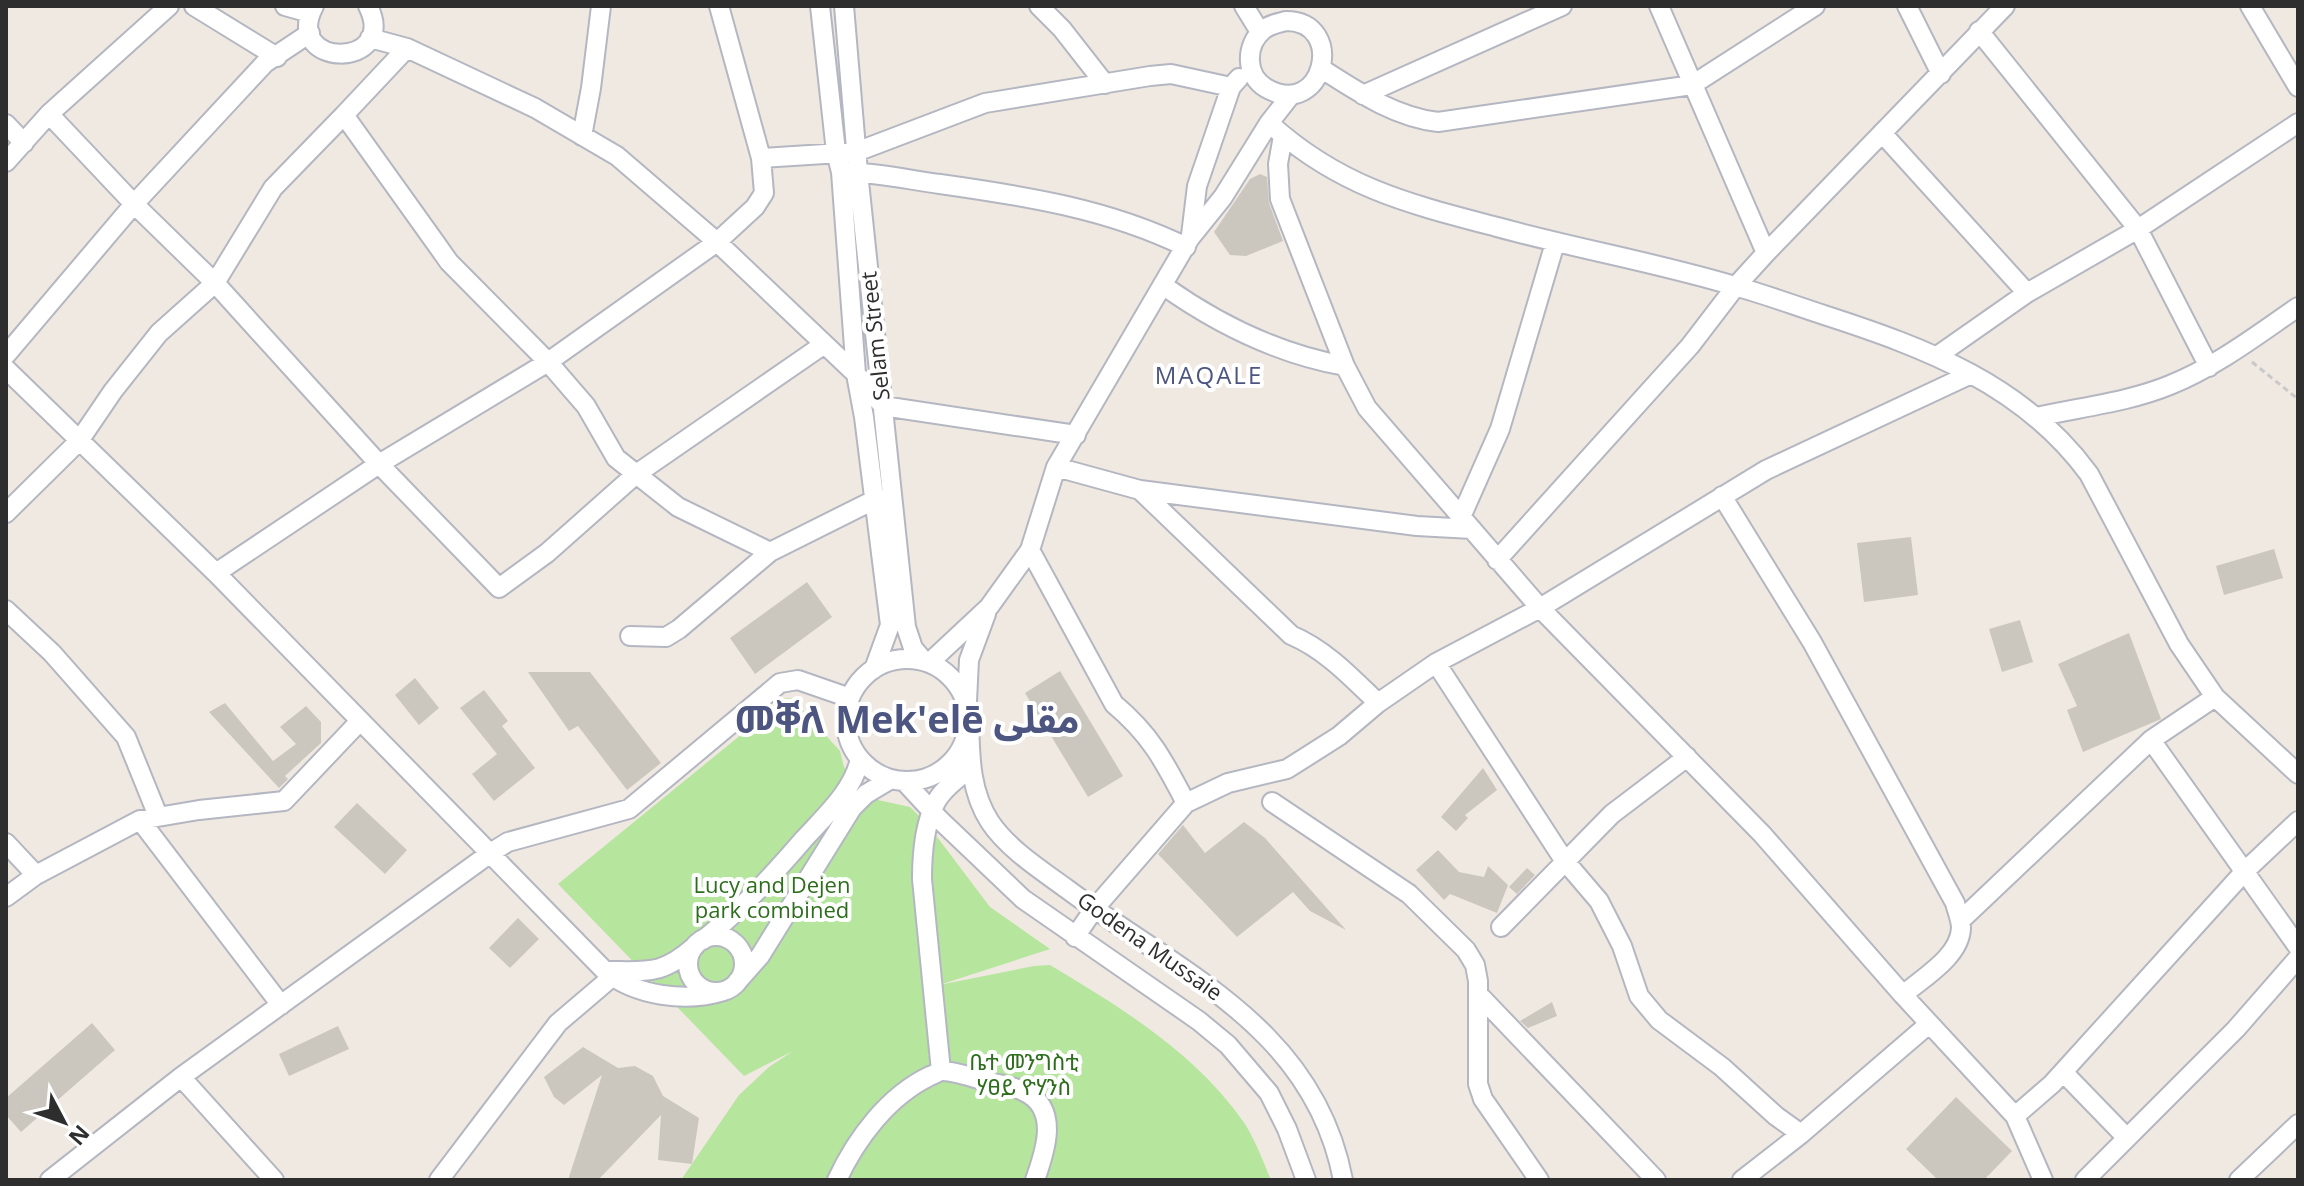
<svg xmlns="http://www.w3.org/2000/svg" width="2304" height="1186" viewBox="0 0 2304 1186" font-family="'Open Sans','Noto Sans Arabic','Noto Sans Ethiopic',sans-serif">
<rect width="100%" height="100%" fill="#efe9e1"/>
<path fill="#b6e59e" d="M786,698L793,699L840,751L844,767L853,780L878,800L910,807L928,825L990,907L1050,949L939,985L1034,966L1050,965C1122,1008 1197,1054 1245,1124C1256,1142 1263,1161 1271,1180H681L739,1095L769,1067L793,1051L744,1076L558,884Z"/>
<path fill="#cbc7bf" d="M1260,174L1267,177L1269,203L1283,241L1246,256L1230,255L1214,232L1250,179Z
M1911,537L1918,595L1864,602L1857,543Z
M2274,549L2283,578L2224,595L2216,566Z
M807,582L832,617L755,674L730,638Z
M2020,620L2033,662L2002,672L1989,629Z
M2129,633L2161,719L2083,752L2067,710L2077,706L2058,664Z
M1060,671L1123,776L1088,797L1025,693Z
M528,672H590L661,763L627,790L578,726L569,731Z
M415,678L439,708L419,725L395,695Z
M484,690L508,721L502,726L535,768L494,801L472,774L497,754L460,708Z
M225,703L273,761L296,744L280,727L306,706L321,722V743L285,776L288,779L279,788L209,712Z
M1483,768L1497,790L1465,815L1468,818L1456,831L1441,817Z
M357,803L407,850L385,874L334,827Z
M1244,822L1265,838L1346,930L1310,911L1293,892L1237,937L1158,854L1183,825L1205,853Z
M1438,850L1459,872L1484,877L1488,866L1508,885L1497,913L1450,894L1444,900L1416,870Z
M1527,868L1535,875L1517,894L1509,887Z
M518,918L539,939L510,968L489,948Z
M1552,1002L1557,1016L1528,1028L1520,1021Z
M92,1023L115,1050L21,1132L6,1115V1098Z
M338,1026L349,1049L289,1076L279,1054Z
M583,1047L618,1068L635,1066L653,1076L663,1096L699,1118L692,1164L658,1160L661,1115L598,1180H568L602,1075L564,1105L554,1097L544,1077Z
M1956,1097L2012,1151L1984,1180H1938L1906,1149Z"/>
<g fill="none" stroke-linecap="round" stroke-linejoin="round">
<defs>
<path id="minor" d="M194,6L277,57
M285,6L310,13
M314,6C281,69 400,70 368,6
M820,6L836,152L841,172L856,374L864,417L890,625L874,669
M844,6L858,172L906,627L913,648L923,660
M1039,6L1062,29L1105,84
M1244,6L1260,32
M1659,6L1766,253
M1907,6L1941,74
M2250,6L2298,87
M1286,21C1347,21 1324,121 1266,88C1245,76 1245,45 1263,30C1270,24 1278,23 1286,21Z
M1979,31L2138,229L2209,367
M370,38L407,48L535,108L617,156L717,242L856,374L883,406L1076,435
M407,48L344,115L437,245L449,262L548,362L586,406L616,458L678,507L770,552
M1322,69C1358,92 1395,117 1438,122L1692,85L1815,6
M1363,95L1562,6
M49,114L134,204L215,283L379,464L499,588L547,553L635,475L823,345
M1269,123C1339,187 1409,204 1497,227C1577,249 1659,263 1738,287C1767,295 1796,306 1824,315C1926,348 2024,385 2089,474L2179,644L2215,697L2298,774
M6,124L24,143
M1882,133L2027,293
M582,136L591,88L601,6
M1283,136L1278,164L1280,199L1345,366L1367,408L1540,608L1762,834L1903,995L2015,1116L2043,1180
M761,158L856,152L985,103L1150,76L1171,74L1231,87
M6,162L49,114L169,6
M848,172C879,173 910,180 940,184C1025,196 1109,209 1186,247
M1191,235L1197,186L1231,87L1239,78
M1164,286C1219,325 1278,354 1345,366
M6,355L134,204L265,63L310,33
M1937,356L2027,293L2138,229L2298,123
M6,369L216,573L605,971C636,996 686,1003 724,991
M2037,417C2081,407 2129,402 2170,385C2217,366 2257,335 2298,307
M1056,467L1140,490L1417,526L1472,529
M1140,490L1291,635C1326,650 1351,677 1378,703
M1722,496L1812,642L1955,903C1957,911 1961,920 1961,928C1960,957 1922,978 1903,995
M6,513L79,441L113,391L159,333L215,283L273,188L344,115
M1461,517L1500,429L1555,243
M1030,550L1114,704C1151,735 1164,761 1186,803
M1497,560L1690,346L1736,286L1766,253L2005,6
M216,573L379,464L548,362L717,242L755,207L764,193L761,158L719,6
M6,610L52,653L126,737L158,816
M630,636L666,637L679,629L770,552L874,500L885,499
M846 720a61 61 0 1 1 122 0a61 61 0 1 1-122 0Z
M929,663L989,607L1030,550L1056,467L1190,238L1223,197L1269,123L1291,95
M1436,663L1564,860L1599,901L1622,946L1639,996L1659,1020L1722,1067L1776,1116L1801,1134
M967,701L969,660L986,614
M969,716C970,753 969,790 990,822C1008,849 1041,870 1067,889C1178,972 1314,1027 1343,1180
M2151,740L2298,947
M904,781L940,820L1023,899L1199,1021L1228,1045L1269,1093L1287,1129L1306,1180
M1272,802L1409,894L1466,950L1475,965L1478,981V1084L1483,1099L1539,1180
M140,820L281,1005
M6,843L36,875
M6,897L36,875L140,820L199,810L284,801L360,721
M1960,921L2151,740L2215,697
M1501,927L1612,814L1687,757
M688 964a28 28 0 1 1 56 0a28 28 0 1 1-56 0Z
M1075,937L1094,909L1186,803L1228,783L1287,769L1339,736L1378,703L1436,663L1540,608L1766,470L1971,374
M703,940C741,910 772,876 804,839C825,816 853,791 860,759
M608,971C649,971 662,975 695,946
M737,982L760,956L852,808L866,794L891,779
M1479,995L1656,1180
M941,1071L922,879C922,854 924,826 935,804C942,789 959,778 971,767
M2063,1072L2127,1138
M181,1077L274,1180
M2015,1116L2052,1084L2245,871L2298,821
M50,1180L181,1077L492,852L508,842L629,809L780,683L798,680L850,698
M439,1180L558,1023L619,971
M837,1180C856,1139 888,1096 930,1076C934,1075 937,1072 941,1071C952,1070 978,1079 989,1082C1001,1085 1014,1086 1025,1092C1060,1109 1045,1152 1035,1180
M1742,1180L1801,1134L1929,1024
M2085,1180L2236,1029L2298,958
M2239,1180L2298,1124"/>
</defs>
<use href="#minor" stroke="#b4b7c1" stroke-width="22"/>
<path stroke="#c9c9c9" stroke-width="3" stroke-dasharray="6 4" stroke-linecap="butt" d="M2252,362L2298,399"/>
<use href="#minor" stroke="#fff" stroke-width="18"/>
</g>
<g text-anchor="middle" stroke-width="8" stroke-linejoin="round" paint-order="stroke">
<g font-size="22" fill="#2e2e2e" stroke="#fff">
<text transform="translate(875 336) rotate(-96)" y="8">Selam Street</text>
<text transform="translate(1150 946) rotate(35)" y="8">Godena Mussaie</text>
</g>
<g font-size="22" fill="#2c6e1b" stroke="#fff">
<text x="772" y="893">Lucy and Dejen<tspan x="772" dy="25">park combined</tspan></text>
<text x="1024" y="1070">ቤተ መንግስቲ<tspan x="1024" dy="25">ሃፀይ ዮሃንስ</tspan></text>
</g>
<g font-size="24" letter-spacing="2" fill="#4d5680" stroke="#fff">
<text x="1209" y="384">MAQALE</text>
</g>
<g font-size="38" font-weight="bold" fill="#4d5680" stroke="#fff">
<text x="907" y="733">መቐለ Mek'elē مقلى</text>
</g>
</g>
<rect width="2304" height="1186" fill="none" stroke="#2e2e2e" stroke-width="16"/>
<g transform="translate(64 1122) rotate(131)" stroke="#ffffff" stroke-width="6" paint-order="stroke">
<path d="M0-6L14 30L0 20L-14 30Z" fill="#2e2e2e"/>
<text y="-12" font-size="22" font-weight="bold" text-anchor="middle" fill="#2e2e2e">N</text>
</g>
</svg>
